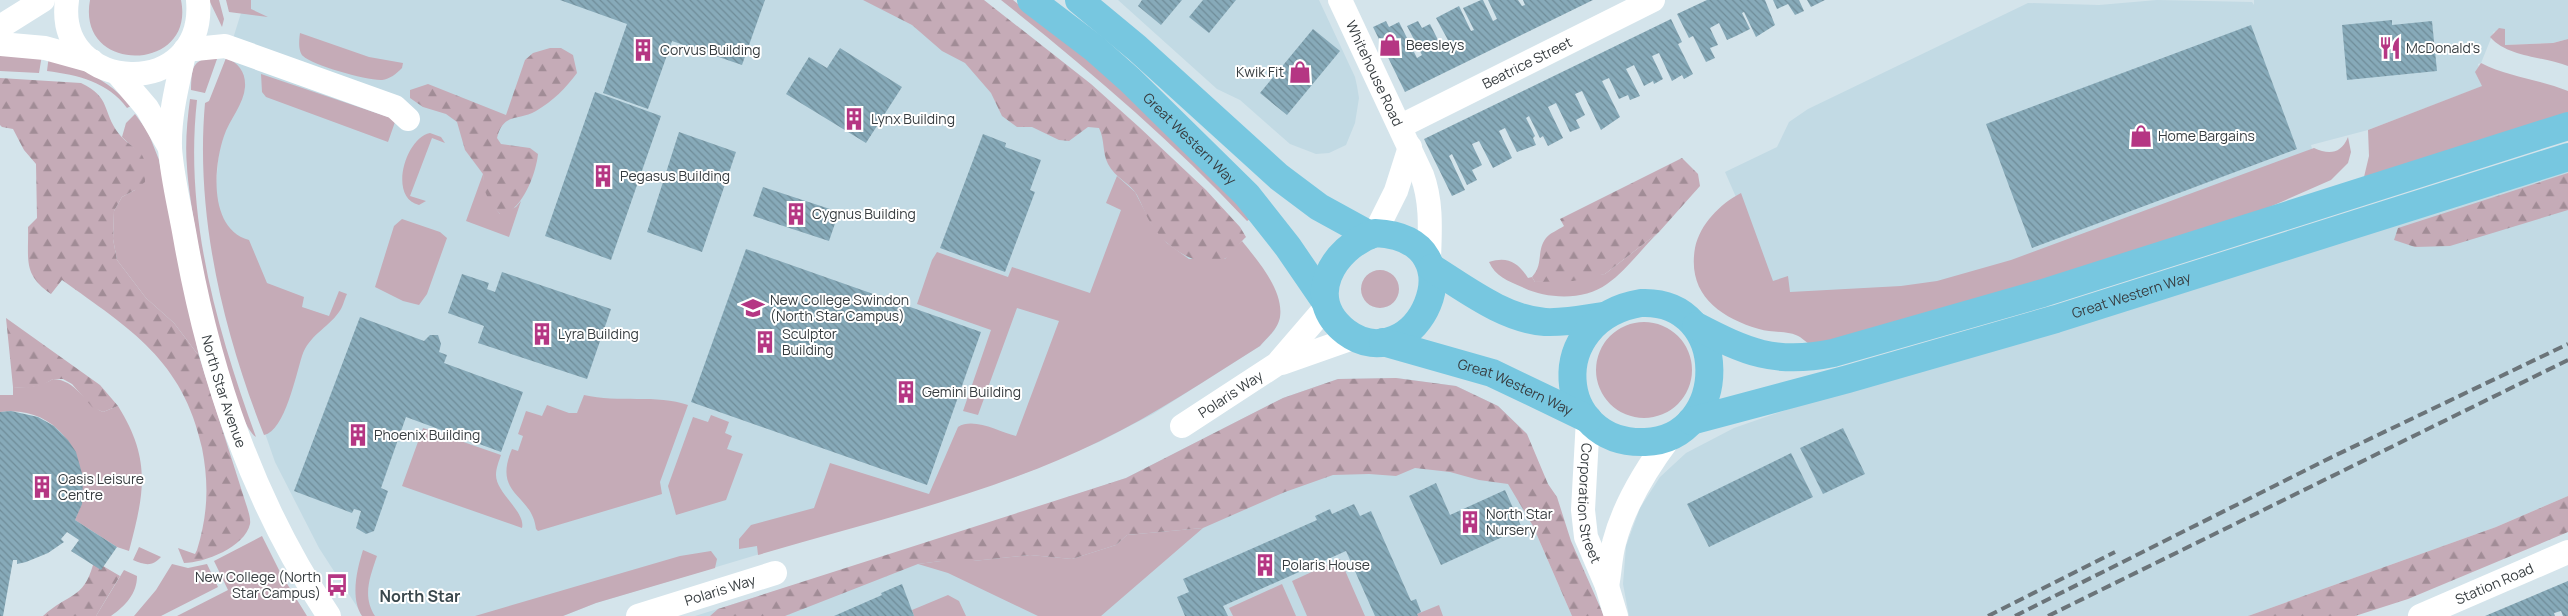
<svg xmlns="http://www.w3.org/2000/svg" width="2568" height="616" viewBox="0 0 2568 616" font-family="Manrope,sans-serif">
<defs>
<pattern id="forest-firs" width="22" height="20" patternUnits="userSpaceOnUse" patternTransform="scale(1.25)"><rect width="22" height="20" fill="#c5abb7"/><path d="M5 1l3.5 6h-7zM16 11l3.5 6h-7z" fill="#a18c96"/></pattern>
<pattern id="building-back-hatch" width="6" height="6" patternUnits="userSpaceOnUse" patternTransform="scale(1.25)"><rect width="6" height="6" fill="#87aab9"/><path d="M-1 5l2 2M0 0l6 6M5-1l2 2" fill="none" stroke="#6f8c98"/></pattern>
</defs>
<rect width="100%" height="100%" fill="#d4e4eb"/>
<path fill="#c2dae4" d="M226,0H976L1228,225L1268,279L1278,298L1280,317L1274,331L1260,346L1153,414L1099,442L1013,478L596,603L563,616H363L319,548L275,462L253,399L212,236L226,61L241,13Z
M1118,0H1319L1355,77L1357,86L1359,98L1355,123L1346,145L1329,153L1316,154L1290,144L1240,100L1217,89Z
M2157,0L2252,2L2254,5V0H2568V39L2553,43L2505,45L2494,31L2481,63L2478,64L2483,86L2368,130L2311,145L2316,164L1807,329L1702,254L1739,204L1725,172L1777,147L1789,122L1808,109L2028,3L2099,5Z
M2568,170V496L2496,527L2248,616H1629L1623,584L1626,546L1640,508L1660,477L1686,453L1734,428L1815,400Z
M1396,378L1456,386L1498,406L1527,434L1509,484L1533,526L1572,616H695L938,540L1126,478L1283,398L1338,379Z"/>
<path fill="#c5abb7" d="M90,0H181C196,73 76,75 90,0Z
M209,0H219L224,19L222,27Z
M226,0H251V9L268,17L229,12Z
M1001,0H1013L1114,80L1252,218L1247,221C1171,140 1088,69 1001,0Z
M2499,28L2505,29V45L2553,43L2568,39V66C2543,56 2509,58 2490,37Z
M300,33L369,57L403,63L402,68C396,74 390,79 382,80C368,81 312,65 303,56C298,51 299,40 300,33Z
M0,53L42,55L39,73L0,71Z
M49,55C81,69 108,79 131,106L127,108C108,82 78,75 47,71Z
M215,55L217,59L205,93L191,90C192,66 191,62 215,55Z
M226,58C239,63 246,73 245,87C244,104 229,120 224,136C213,168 209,229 249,240L267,283L304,297L302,307L329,316L339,291L347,294C344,300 343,307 339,312C327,329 309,335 302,356C296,374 285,431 264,435C223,331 195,215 205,103L209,101Z
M2481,63C2508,77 2539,79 2568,91V114L2364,177L2369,156L2368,130L2482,86L2475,72Z
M261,74L391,118L395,122L388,142L266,97L262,92Z
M190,99L197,100C184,216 217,330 256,437C227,416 189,210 187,167C185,144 187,122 190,99Z
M135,114L148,132L159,160L199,356L174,323L146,298L117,260L113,239L114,211L122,197L135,190L142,156L122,137L126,123Z
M430,133L441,137L445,143L432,138L410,196L426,201L419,205C388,198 405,138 430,133Z
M2348,137L2351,152L2348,163L2331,180L2249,216L2129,255L1856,335L1809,344C1806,342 1803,339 1800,337C1789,330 1771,333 1759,329C1719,317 1687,294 1695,248C1700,224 1720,204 1741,193L1773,281L1788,276L1790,292L1901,286L1937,281L2011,260L2314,148C2329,155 2341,154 2348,137Z
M483,174C485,191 489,201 500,214L516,207L521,201L509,237L466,221Z
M1117,176L1135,192L1151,223L1167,243L1189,259H1225L1242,241C1257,260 1284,290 1280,317C1278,329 1267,338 1260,346C1207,379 1156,414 1100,441C992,494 873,521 758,555L757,546L739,549V539L751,525L814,508L830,463L929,494L958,427C974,417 999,432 1016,436L1059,321L1017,308L978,415L963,411L991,330L917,304L932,260L937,252L1008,277L1012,267L1090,293L1121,210L1106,203Z
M402,219L440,232L447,238L427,294L419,305L403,301L375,287L394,226Z
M1659,232C1642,248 1627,270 1607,284C1584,301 1546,299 1522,287C1508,281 1495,276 1489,262C1507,256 1518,262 1528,278L1532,277L1535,282L1605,274Z
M1361 289a19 19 0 1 1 38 0a19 19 0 1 1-38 0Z
M1596 370a48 48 0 1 1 96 0a48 48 0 1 1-96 0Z
M53,379C77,380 83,403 103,412L118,406C152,460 144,494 129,551L117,547L75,520C98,468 62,403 0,412V395H13V387C28,388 40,387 53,379Z
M584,395C618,403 657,394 688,405L660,482L662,494L538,531L536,529C532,493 492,496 512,449L518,451L523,436L518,434L526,411L542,416L547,405L569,413H577Z
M711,415L729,422L725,433L732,436L727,449L743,454L726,500L676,515L668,486L693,417L708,422Z
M423,428L501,455C499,461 496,468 496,475C496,493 526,512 522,528L402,486Z
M1203,528L1101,616H1038L948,573L918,564L941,561H973L1030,555L1072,559L1116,545L1127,535Z
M262,536L281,574L307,616H177L228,590L214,561Z
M139,547L161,557C152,567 145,565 133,560Z
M363,550L377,556C370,577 362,596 375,616H362C350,598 357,569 363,550Z
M711,551L717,559L715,568L596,603L563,616H475L680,556Z
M1340,559L1365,616H1307L1292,581Z
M172,564L188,568L207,564L218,587L161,616H134L156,590Z
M124,570L137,576C137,594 125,606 111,616H96Z
M1282,584L1296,616H1233L1229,608Z
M948,595L959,601L966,616H914L912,610Z
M1439,605L1443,616H1418L1417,614Z"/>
<path fill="url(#forest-firs)" d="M863,0H984L1091,84L1139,127L1206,190L1240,227L1246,237C1239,243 1232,256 1224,259C1197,271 1163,245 1150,222C1145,214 1142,204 1137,195C1130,183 1115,178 1108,164C1102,152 1105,140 1099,128L1088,127L1069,141L1059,140L1032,127H1017L1002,116L991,93L965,63L942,51L912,25Z
M550,48H561L573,55L577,73C566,88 553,101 536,111C519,121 503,112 497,138L501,144L530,148L538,154C536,174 522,211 501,215L490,203L484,189L483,174L465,150L457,122L446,114L423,107L410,98V90L428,84L506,115L525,60L533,53Z
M0,78L81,83C112,98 101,110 119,134C125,142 135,147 142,155C147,163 145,173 145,182L135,190L122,197L114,211L113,239L117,260L146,298L174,323L199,356L246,504C248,510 251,519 250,524C245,547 204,563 184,563L178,548L195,554L197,550C208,514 209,484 202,448C183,360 130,329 62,280L51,294C22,274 29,259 28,227L37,218L36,164L24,150L13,129L2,127L0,125Z
M1682,158L1698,174L1700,186L1659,232L1605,274L1573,281L1535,282L1532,277C1544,264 1536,251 1546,238C1550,233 1558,230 1564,226L1560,219Z
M2568,173V210L2450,246L2415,247L2394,240L2398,228Z
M6,318L100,385L118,406L103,412L92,407L72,384L63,379H53L43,385L27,388L13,387Z
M1396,378L1456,386L1498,406L1527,434L1548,484L1557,497L1571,541L1604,616H1572L1533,526L1508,484L1479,480L1450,472L1415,468L1396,476L1369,474L1333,475L1285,492L1203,528L1127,535L1116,545L1072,559L1030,555L973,561H941L918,564L785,616H710L718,609L1126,478L1283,398L1338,379Z
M2568,496V532L2408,599L2355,616H2248L2496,527Z
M93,565L103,566L120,576L96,616H43C68,593 83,600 93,565Z"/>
<path fill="url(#building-back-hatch)" d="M560,0H765L742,65L672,41L648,109L603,93L627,24Z
M1142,0H1182L1161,25L1138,6Z
M1203,0H1236L1209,33L1189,17Z
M1481,0H1483L1493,21L1497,19L1488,0H1518L1522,6L1525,5L1523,0H1593L1405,92L1373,27L1386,21L1389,27L1399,22L1417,58L1422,55L1407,26L1418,21L1422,28L1430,24L1441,46L1449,42L1436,18L1459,6L1471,31L1474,30L1463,8Z
M1707,0H1765L1775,25L1756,37L1744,12L1742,13L1750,29L1736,36L1727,40L1719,23L1710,28L1718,45L1710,48L1715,58L1706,62L1693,36L1689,38L1677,14Z
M1773,0H1799L1804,11L1795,15L1788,4L1777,9Z
M1807,0H1825L1811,7Z
M1671,19L1682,42L1678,44L1693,74L1684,79L1682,75L1672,81L1659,53L1652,56L1663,79L1654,84L1653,81L1644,86L1634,65L1626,69L1640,96L1630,100L1628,95L1619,99L1609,78L1602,81L1620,117L1601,130L1582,91L1575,94L1585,115L1576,120L1580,128L1570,132L1556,103L1548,107L1563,138L1548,146L1543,136L1540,138L1529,116L1526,118L1535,136L1533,138L1536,145L1517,152L1505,128L1499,131L1512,158L1493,168L1479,141L1472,144L1482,165L1472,170L1477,180L1467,185L1452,154L1449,156L1465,190L1452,196L1424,139Z
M2392,20V25L2432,21L2437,71L2347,80L2342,25Z
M2251,25L2297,149L2032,248L1986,124Z
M1313,29L1340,51L1287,115L1260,93Z
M840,48L902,87L866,143L786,94L809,57L827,68Z
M595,92L661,116L611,260L545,236Z
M679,132L736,152L702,252L647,232Z
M983,134L1006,143L1005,147L1041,160L1030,190L1035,192L1005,272L940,248Z
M763,187L839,212L829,241L753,216Z
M746,249L981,332L927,485L691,402Z
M502,272L611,309L587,379L478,343L484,326L448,313L462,274L489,283L487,289L495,292Z
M360,317L424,341L430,335H438L441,344L439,352L447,355L444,363L523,392L501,452L406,417L381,488L388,491L374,531L366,534L356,528L361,511L354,509L352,513L294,491Z
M11,411L38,417L54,426L68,440L76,452L83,477L82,504L75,520L117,547L101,570L71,551L79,540L67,532L61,539L64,542L48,553L26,562L17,564V560H13L3,616H0V412Z
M1843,428L1865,474L1823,494L1800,448Z
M1791,453L1813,497L1709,547L1687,504Z
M1436,483L1450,515L1505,490L1522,528L1441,565L1409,496Z
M1354,504L1360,516L1371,511L1411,601L1416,599L1421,612L1417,614L1418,616H1375L1346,551L1223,606L1228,616H1185L1177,597L1189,592L1183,579L1317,520L1315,516L1330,509L1332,514Z
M2568,581V616H2563L2561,611L2554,613L2555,616H2485Z
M902,584L914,616H834L882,595L881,593Z"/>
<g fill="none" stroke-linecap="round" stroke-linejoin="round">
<g stroke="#fff" stroke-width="24">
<path d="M67,0C54,95 207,102 198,0"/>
<path id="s1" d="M1340,0L1422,175C1432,202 1430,230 1429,259"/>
<path d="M0,27L43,0"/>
<path d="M0,44L45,48L92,61"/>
<path id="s2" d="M185,50C178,82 169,115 170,148C172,177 180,208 185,237C209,373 252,501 329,616"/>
<path d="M185,50L225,46L395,107L408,119"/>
<path d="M118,74L147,108L170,148"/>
<path id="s3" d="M1401,126L1653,0"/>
<path d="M1375,233L1396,191L1410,147"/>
<path d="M1282,363L1353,338"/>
<path id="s4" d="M1588,419L1583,510L1586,537L1607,586L1616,616"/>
<path id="s5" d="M1182,426L1277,364L1326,307"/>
<path d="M1607,586C1610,572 1610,557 1614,543C1624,504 1646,469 1670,437"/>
<path id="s6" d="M638,616L775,573"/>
<path id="s7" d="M2420,616L2568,552"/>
</g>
<g stroke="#77c7e0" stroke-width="28">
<path id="s8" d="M1031,0L1094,48L1130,80L1247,195L1288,247L1325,301"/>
<path d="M1079,0L1137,48L1279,177L1319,207L1370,235"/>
<path d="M1375,233C1485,238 1415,384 1346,332C1303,299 1332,248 1375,233Z"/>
<path d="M1432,268C1466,289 1504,319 1545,322C1564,323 1584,319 1603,316"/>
<path d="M1641,303C1732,299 1731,439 1645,442C1554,445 1544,319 1641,303Z"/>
<path d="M1696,326C1746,352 1775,365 1833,353L2043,293L2568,126"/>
<path id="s9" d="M1383,342L1492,373L1588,419"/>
<path id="s10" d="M1691,421L1848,379L2056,319L2568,157"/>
</g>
<path stroke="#6b7479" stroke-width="4" stroke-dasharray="10 5" stroke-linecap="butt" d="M1988,616L2115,552
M2015,616L2334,456L2568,344
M2048,616L2568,360"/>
</g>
<defs>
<symbol id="shop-bare" viewBox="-9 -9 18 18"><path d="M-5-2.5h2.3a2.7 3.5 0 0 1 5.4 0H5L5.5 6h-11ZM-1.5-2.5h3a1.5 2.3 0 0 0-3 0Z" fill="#b53683" stroke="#fff" stroke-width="2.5" paint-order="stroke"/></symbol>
<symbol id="restaurant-bare" viewBox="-9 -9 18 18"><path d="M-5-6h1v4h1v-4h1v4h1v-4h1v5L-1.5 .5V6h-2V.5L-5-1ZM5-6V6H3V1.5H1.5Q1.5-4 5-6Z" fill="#b53683" stroke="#fff" stroke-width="2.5" paint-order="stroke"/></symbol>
<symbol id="building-bare" viewBox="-9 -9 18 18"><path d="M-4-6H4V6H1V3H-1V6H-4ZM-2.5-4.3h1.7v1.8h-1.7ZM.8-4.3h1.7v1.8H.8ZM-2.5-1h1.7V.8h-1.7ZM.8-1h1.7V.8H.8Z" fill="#b53683" stroke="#fff" stroke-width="2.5" paint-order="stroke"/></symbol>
<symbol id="university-bare" viewBox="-9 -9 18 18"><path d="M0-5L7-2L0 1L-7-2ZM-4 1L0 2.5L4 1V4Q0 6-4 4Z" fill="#b53683" stroke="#fff" stroke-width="2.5" paint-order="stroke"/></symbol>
<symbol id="bus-bare" viewBox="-9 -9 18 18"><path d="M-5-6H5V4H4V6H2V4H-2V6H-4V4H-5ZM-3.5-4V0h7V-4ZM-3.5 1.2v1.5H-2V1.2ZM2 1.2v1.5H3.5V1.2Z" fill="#b53683" stroke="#fff" stroke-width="2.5" paint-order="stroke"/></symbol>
</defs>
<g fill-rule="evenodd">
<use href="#shop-bare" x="1374" y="29" width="32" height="32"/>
<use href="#restaurant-bare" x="2374" y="32" width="32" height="32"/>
<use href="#building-bare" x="627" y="34" width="32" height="32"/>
<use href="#shop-bare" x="1284" y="56" width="32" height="32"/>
<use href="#building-bare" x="838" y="103" width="32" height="32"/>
<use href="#shop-bare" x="2125" y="120" width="32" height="32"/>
<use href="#building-bare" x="587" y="160" width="32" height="32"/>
<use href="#building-bare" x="780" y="198" width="32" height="32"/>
<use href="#university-bare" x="737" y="292" width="32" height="32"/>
<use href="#building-bare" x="526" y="318" width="32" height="32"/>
<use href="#building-bare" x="749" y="326" width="32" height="32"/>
<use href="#building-bare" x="890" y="376" width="32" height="32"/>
<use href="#building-bare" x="342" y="419" width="32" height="32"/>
<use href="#building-bare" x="26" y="471" width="32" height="32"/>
<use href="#building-bare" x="1454" y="506" width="32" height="32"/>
<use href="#building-bare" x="1249" y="549" width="32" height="32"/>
<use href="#bus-bare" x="321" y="569" width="32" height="32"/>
</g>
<g text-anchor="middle" stroke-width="4" stroke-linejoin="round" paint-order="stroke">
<g font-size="14" fill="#373d40" stroke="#fff" text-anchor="start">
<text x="1406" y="50">Beesleys</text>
<text x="2406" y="53">McDonald's</text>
<text x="660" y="55">Corvus Building</text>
<text x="1284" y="77" text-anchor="end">Kwik Fit</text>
<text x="871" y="124">Lynx Building</text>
<text x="2158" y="141">Home Bargains</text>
<text x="620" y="181">Pegasus Building</text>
<text x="812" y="219">Cygnus Building</text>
<text x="770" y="305">New College Swindon<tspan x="770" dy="16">(North Star Campus)</tspan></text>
<text x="558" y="339">Lyra Building</text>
<text x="782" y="339">Sculptor<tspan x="782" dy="16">Building</tspan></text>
<text x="922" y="397">Gemini Building</text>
<text x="374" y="440">Phoenix Building</text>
<text x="58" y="484">Oasis Leisure<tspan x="58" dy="16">Centre</tspan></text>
<text x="1486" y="519">North Star<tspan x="1486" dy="16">Nursery</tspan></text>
<text x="1282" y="570">Polaris House</text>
<text x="321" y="582" text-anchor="end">New College (North<tspan x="321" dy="16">Star Campus)</tspan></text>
</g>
<g font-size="14" fill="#373d40" stroke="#fff">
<text dy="5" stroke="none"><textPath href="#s3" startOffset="141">Beatrice Street</textPath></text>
<text dy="5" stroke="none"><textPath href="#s1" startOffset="81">Whitehouse Road</textPath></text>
<text dy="5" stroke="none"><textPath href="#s8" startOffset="211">Great Western Way</textPath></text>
<text dy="5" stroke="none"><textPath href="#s10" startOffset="458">Great Western Way</textPath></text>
<text dy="5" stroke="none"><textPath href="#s9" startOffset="140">Great Western Way</textPath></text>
<text dy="5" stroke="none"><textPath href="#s2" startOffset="349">North Star Avenue</textPath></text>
<text dy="5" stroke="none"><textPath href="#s5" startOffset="58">Polaris Way</textPath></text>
<text dy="5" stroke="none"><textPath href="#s4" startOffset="85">Corporation Street</textPath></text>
<text dy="5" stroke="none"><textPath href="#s7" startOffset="81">Station Road</textPath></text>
<text dy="5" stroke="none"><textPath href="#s6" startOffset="86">Polaris Way</textPath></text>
</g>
<g font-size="16" font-weight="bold" fill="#39474c" stroke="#fff">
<text x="420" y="602">North Star</text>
</g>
</g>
</svg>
